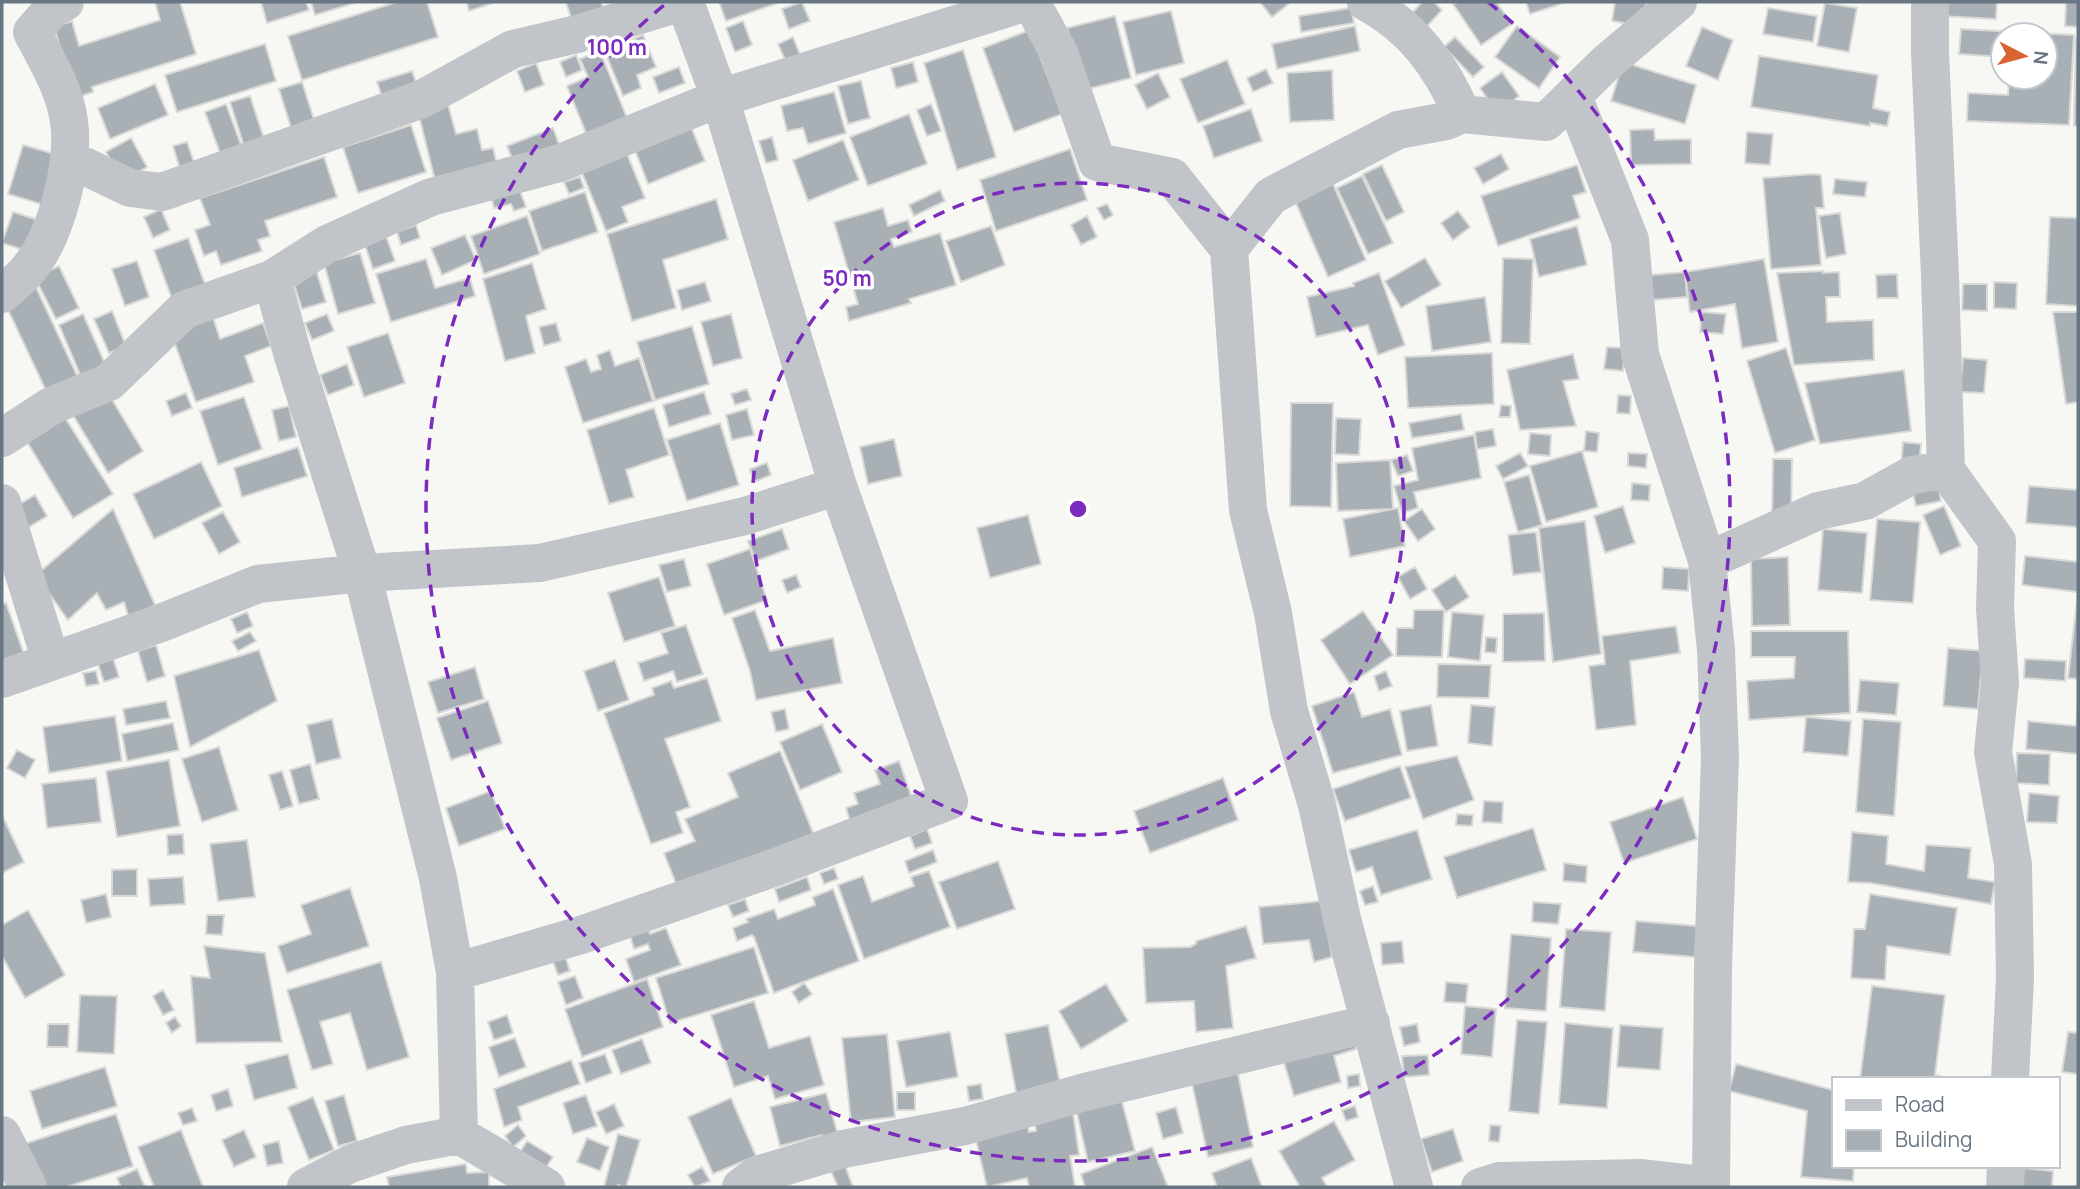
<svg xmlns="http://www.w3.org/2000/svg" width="2080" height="1189" viewBox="0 0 2080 1189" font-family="Manrope,sans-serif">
<rect width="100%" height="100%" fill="#f7f7f4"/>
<path fill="#a8afb5" stroke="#d9d9d7" stroke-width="2" d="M155,2H180L196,54L92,87L93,92L75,98L54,27L72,21L79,46L160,20Z
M261,2H306L309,10L267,23Z
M311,2H358L315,15Z
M397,2H427L438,37L302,80L288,36Z
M467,2H493V3L469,11Z
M566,2H601L604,11L572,21Z
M719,2H781L726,21Z
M802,2L810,21L789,29L782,9Z
M1260,2H1291L1272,17Z
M1422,2H1434L1442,10L1420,34L1406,20Z
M1457,2H1496L1512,24L1481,45L1453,4Z
M1526,2H1567L1530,14Z
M1615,2H1646L1643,26L1612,21Z
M1941,2H1997L1996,19L1940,16Z
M2066,2H2078V27L2065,26Z
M1825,3L1857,8L1849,52L1817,46Z
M1351,8L1354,23L1301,32L1299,16Z
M1768,8L1817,16L1813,42L1763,34Z
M1171,11L1184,63L1136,75L1123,22Z
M1115,16L1131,78L1084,90L1067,28Z
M743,21L752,45L735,52L726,28Z
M1355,26L1360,51L1277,69L1272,44Z
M1517,26L1560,57L1539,88L1495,57Z
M1702,27L1733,40L1718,80L1686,66Z
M1961,29L2074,35L2069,125L1967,121L1968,93L2008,95L2009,77H2045V35H2003V57L1959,54Z
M1030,30L1062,114L1014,132L983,48Z
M643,35L656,67L637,75L641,88L623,96L604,50Z
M793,37L800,55L785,60L778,44Z
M1455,37L1484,67L1473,77L1444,47Z
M2076,38H2078V126H2074Z
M265,44L276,81L177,112L165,75Z
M963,50L996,157L957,170L924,63Z
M600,51L629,123L586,133L567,86L588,77L580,59Z
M576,55L582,70L566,77L560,62Z
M1759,56L1878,75L1873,108L1890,112L1887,126L1870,123V126L1751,107Z
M1227,60L1245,104L1198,123L1180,79Z
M913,62L918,82L896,88L891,68Z
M1623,62L1696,85L1685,124L1611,101Z
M536,63L544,85L525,92L517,71Z
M679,67L685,83L659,93L653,77Z
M1266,69L1273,83L1253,92L1247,78Z
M1332,70L1334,120L1290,122L1287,73Z
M412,71L419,91L384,102L377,82Z
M1502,72L1519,96L1497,113L1480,88Z
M1158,73L1170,97L1147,109L1135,85Z
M861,81L870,118L848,124L838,86Z
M302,82L316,126L293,134L279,89Z
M155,84L168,115L110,139L98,108Z
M834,92L846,133L808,144L803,128L787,131L781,106Z
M250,96L264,139L244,146L230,102Z
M447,101L456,134L477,129L482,150L493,148L499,172L437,188L417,108Z
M226,104L244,153L223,161L205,112Z
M931,104L941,131L927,136L917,110Z
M1251,109L1262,141L1214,158L1203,126Z
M909,114L927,164L868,186L850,137Z
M411,125L426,172L358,193L343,147Z
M691,127L705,161L648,184L635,150Z
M553,128L561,150L516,168L507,146Z
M1654,129L1655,140L1691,139V164L1631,165L1630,130Z
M1747,132L1773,134L1770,165L1745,163Z
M772,137L778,160L766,163L759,141Z
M131,138L147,167L122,181L106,152Z
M843,140L859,180L808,201L793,160Z
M187,142L196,168L181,172L173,146Z
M23,145L58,155L44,205L8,194Z
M625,149L645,198L622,207L628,222L606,231L580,168Z
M1070,149L1087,200L996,231L980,180Z
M1501,154L1509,169L1483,184L1474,168Z
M324,157L337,197L265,221L270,236L258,240L262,251L221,265L216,251L204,256L195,230L210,225L200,198Z
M1382,165L1404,212L1386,221L1363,174Z
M1577,165L1586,192L1573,196L1580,218L1498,246L1481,196Z
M1813,174L1821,175L1824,208H1816L1821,265L1771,269L1763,178Z
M1362,176L1393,243L1368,254L1337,188Z
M580,177L584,188L569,194L564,182Z
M1835,179L1867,182L1865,197L1833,194Z
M1333,184L1366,260L1328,277L1295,201Z
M518,186L526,207L514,211L511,204L494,208L491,195Z
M940,190L945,201L914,216L909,205Z
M585,192L598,232L542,251L529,211Z
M716,199L728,239L663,260L676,308L632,321L607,234Z
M1107,204L1113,215L1104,220L1097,208Z
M883,208L888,226L908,220L912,232L891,239L894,247L940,233L956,285L909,299L911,303L849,321L846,307L858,304L834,222Z
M161,209L170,230L153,238L144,217Z
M1458,211L1470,227L1453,240L1441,223Z
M13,212L38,220L27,251L2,243Z
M1840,213L1846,254L1826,258L1819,216Z
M527,216L540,254L484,274L471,236Z
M1087,216L1097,237L1081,245L1071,225Z
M2050,217L2078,218V306L2046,304Z
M416,225L420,238L401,245L397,232Z
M991,226L1005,265L961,282L946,241Z
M1577,226L1587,265L1539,277L1530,239Z
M465,235L476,260L442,275L431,248Z
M386,236L395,261L373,269L365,245Z
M188,238L206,287L172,299L154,250Z
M360,253L375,303L338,314L324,263Z
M1425,258L1441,285L1401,308L1385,281Z
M1503,258L1533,259L1530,344L1501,343Z
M426,259L435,288L470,278L475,296L391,322L376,274Z
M1764,259L1778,342L1742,348L1735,304L1690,312L1685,272Z
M137,261L149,297L125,306L112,269Z
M532,263L546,309L526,316L535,353L505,361L483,279Z
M59,266L79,308L56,319L35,278Z
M316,270L326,302L302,309L292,278Z
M1823,271V273L1839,272L1840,297H1826L1827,322L1873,320L1874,360L1794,365L1777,273Z
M1685,272L1687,297L1641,301L1639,276Z
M1379,273L1405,345L1378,355L1368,325L1316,337L1307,297L1354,286L1353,283Z
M1897,274L1898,298H1877L1876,275Z
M705,282L711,301L682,310L677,290Z
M1994,282L2017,283L2016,309L1994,308Z
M34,283L80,382L49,397L2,297Z
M1963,284H1987V311L1962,310Z
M1485,297L1491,342L1432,351L1426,306Z
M112,311L126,346L109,353L94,319Z
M1702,312L1726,314L1723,334L1700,332Z
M2053,312H2078V402L2066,404Z
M83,314L107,368L82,379L59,325Z
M212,314L220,339L263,323L271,346L245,356L254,382L196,402L170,330Z
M327,314L334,331L312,340L305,323Z
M731,314L742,358L713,366L701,322Z
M556,323L561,341L544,346L539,327Z
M692,326L709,384L655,400L637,342Z
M388,333L405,383L364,397L347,347Z
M1607,347L1625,348L1623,371L1604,369Z
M1786,348L1815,440L1775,453L1747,361Z
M610,350L615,366L639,358L653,401L583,423L565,367L586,359L591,372L601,369L597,355Z
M1492,353L1494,404L1408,408L1405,357Z
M1573,354L1579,379L1563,381L1576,426L1520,430L1507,370Z
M1963,358L1987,360L1984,393L1960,392Z
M347,364L354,385L328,395L320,375Z
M1904,370L1911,431L1820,444L1805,383Z
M105,388L143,451L108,473L70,410Z
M747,389L751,400L735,405L731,394Z
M704,392L711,414L669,427L663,405Z
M186,393L192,408L172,416L166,401Z
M1618,395L1631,396L1630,414L1617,413Z
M244,397L262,449L218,465L200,411Z
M1291,403H1333L1331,507L1290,506Z
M1501,405L1511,406L1510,417H1499Z
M289,406L296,437L279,441L272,410Z
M654,408L669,455L626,470L634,497L609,504L587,430Z
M747,409L754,435L732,440L726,415Z
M1461,414L1464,430L1412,438L1409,423Z
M64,416L113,494L73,518L26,440Z
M1336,418L1361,419L1359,455L1335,454Z
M720,423L739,485L687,501L667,440Z
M1493,429L1496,446L1477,449L1475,432Z
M1586,431L1599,433L1597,452L1584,451Z
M1530,433L1551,435L1550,456L1528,454Z
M1474,435L1481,478L1414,492L1418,508L1402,513L1394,486L1418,480L1412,448Z
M894,439L902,476L868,484L860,447Z
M1903,442L1921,444L1919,467L1901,466Z
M298,447L307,476L242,497L234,468Z
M1582,451L1598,507L1546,522L1530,466Z
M1520,453L1528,466L1503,479L1496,466Z
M1628,453L1647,454L1646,468L1628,466Z
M1407,455L1413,471L1398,476L1391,460Z
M1773,459H1792L1791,517L1772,516Z
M1390,460L1393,509L1338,511L1336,463Z
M201,462L222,506L154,539L133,494Z
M767,463L771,475L754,482L750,469Z
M1529,475L1542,525L1518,532L1504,482Z
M1632,483L1650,485L1649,501L1631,500Z
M1938,484L1941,501L1916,506L1912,489Z
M2029,486L2078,490V527L2026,523Z
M35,495L47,516L27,528L15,507Z
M1623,506L1635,543L1605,553L1594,516Z
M1944,506L1961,546L1940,555L1923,515Z
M1398,508L1405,546L1350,557L1343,519Z
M113,509L155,605L129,618L124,602L106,610L97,593L68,620L36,575Z
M1422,509L1435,529L1418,541L1404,521Z
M223,512L240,542L219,554L202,523Z
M1028,515L1041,564L990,578L977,528Z
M1877,519L1920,522L1913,603L1870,600Z
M1585,521L1601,654L1553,662L1539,528Z
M782,529L789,549L756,561L748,541Z
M1823,529L1867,533L1862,593L1818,590Z
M1536,532L1541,572L1513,575L1508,535Z
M750,549L767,600L724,615L707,564Z
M2025,556L2078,562V592L2022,585Z
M1788,557L1790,625L1752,626L1751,559Z
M684,559L691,586L667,592L659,565Z
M1415,567L1427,589L1410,599L1398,577Z
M1663,567L1689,569L1688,591L1662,589Z
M796,575L801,587L787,593L782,580Z
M1455,575L1469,597L1446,612L1432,590Z
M659,577L675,626L624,642L608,593Z
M2078,592V679L2068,678Z
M6,603L25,657L2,665V604Z
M755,610L770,651L833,638L842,683L756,700L750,671L732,618Z
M1414,610H1444L1442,657L1396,656L1397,628H1413Z
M1363,611L1393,655L1350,684L1321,640Z
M247,612L253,626L237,633L231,619Z
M1452,612L1484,615L1480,661L1448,657Z
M1544,613L1545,661L1503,662V614Z
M686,625L703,674L677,682L673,671L644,681L638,663L668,653L661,633Z
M1676,626L1680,653L1630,661L1636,725L1596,730L1589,666L1605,664L1602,636Z
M1751,631H1848L1850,713L1749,720L1747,681L1794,678L1795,657H1751Z
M250,632L256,641L238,651L232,641Z
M1486,637L1497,638L1496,653L1485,652Z
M156,645L165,676L147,682L138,651Z
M1948,648L1983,651L1978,709L1943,706Z
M259,650L277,701L190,747L174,676Z
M113,658L119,677L104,682L98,664Z
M2025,659L2066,661L2065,681L2024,678Z
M615,660L629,700L598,711L584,671Z
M1438,664L1491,665L1489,698L1437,697Z
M475,667L484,699L438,713L428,682Z
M96,671L99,684L86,686L83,673Z
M1386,671L1392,686L1379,691L1374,676Z
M707,678L721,721L665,739L690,807L676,812L683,833L651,844L604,713L654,695L652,688L671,681L674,688Z
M1860,680L1899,683L1896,715L1857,712Z
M1354,692L1362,717L1390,709L1402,755L1333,773L1312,706Z
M166,701L170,718L126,725L123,709Z
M488,701L502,743L451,760L437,718Z
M1431,705L1438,746L1407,751L1400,711Z
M1471,705L1495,707L1492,746L1468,743Z
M2078,705V754L2026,749L2028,721L2076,726Z
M785,709L789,729L776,732L771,712Z
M115,716L122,761L49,773L43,727Z
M1806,717L1851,721L1848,756L1803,752Z
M332,719L341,758L316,764L307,725Z
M1863,719L1901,722L1894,816L1856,812Z
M173,723L179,750L127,761L122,734Z
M822,724L842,772L800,790L780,742Z
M219,747L238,810L202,822L182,759Z
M17,750L35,760L25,778L7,768Z
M780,751L816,840L680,894L664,853L695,841L685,819L738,797L728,773Z
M2017,753L2050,754L2049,785L2016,783Z
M1457,756L1474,800L1423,819L1405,767Z
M169,760L180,826L117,837L106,771Z
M899,761L913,801L851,824L846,808L858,804L854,793L880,784L875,770Z
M310,764L319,799L299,804L290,770Z
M1400,766L1411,798L1345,821L1333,789Z
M282,771L293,806L280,810L269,775Z
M96,778L101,822L47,828L42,784Z
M1223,778L1238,820L1150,853L1134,811Z
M491,791L505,829L459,846L446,808Z
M2029,793L2059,796L2057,823L2027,822Z
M1683,797L1697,839L1624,863L1610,822Z
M1484,801L1503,802L1502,823L1482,822Z
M1457,814L1473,815L1472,826L1456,825Z
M3,817L24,862L2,873V818Z
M1533,828L1546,870L1457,898L1444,857Z
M927,829L932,843L915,849L910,836Z
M1417,830L1432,879L1381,895L1372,867L1356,872L1349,850Z
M1852,832L1888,836L1886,864L1924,871L1926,845L1971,848L1968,878L1995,882L1991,904L1870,883L1848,882Z
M183,834L184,854L168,855L167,835Z
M247,840L255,897L218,901L210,844Z
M933,850L937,862L909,873L905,861Z
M998,861L1015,909L957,929L939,882Z
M1564,863L1587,866L1586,883L1563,881Z
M834,868L838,879L824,884L820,873Z
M137,869V896H112V870Z
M929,871L950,927L864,959L838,885L863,876L872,902L914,886L911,877Z
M183,877L185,904L150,906L148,879Z
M807,877L811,890L779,902L775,889Z
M1373,886L1378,902L1365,905L1360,891Z
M350,888L369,946L287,973L278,946L311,934L301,905Z
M833,889L859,961L774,993L754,937L752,935L737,941L733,928L748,922L746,919L774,909L778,919L815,905L813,897Z
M106,894L111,917L86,923L81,900Z
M1870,894L1957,908L1950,955L1887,946L1885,980L1851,978L1854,929H1865Z
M745,899L749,911L733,917L728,905Z
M1322,901L1332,957L1314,962L1309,940L1263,944L1259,907Z
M1533,902L1561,904L1558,924L1532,922Z
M28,910L65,975L25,998L2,956V925Z
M207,915H224L222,935L206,934Z
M1636,921L1697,926L1695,957L1633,952Z
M1246,926L1256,958L1226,966L1233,1028L1196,1032L1194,1001L1146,1003L1143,948L1190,947L1196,944V941Z
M648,928L650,934L666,928L681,965L634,982L626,959L650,950L648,944L634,949L630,935Z
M1566,929L1611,932L1605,1011L1560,1007Z
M1511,934L1551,938L1546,1011L1505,1008Z
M1402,941L1404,963L1382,965L1381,943Z
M204,946L265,953L282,1042L196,1043L191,976L210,978Z
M754,947L768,993L670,1023L656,978Z
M565,956L570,971L558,975L553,961Z
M381,962L409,1057L367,1070L350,1013L320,1022L333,1064L312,1070L287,990Z
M575,976L583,998L566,1005L558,982Z
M647,979L663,1027L582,1057L565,1009Z
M1446,982L1468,984L1466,1003L1444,1002Z
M804,983L812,994L799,1003L792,992Z
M1106,984L1128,1021L1081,1049L1059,1011Z
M1872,986L1945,995L1935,1075L1951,1079H1860Z
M163,990L174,1010L163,1015L153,996Z
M80,995L117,996L114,1054L77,1052Z
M754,1001L769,1048L810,1036L824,1085L775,1099L768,1076L734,1087L711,1015Z
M1465,1006L1496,1009L1492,1057L1461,1054Z
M507,1015L513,1033L494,1040L488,1022Z
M175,1017L181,1026L172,1033L166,1023Z
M1517,1020L1547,1022L1539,1114L1509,1111Z
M1565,1023L1613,1028L1607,1108L1559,1104Z
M48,1024H69L68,1047H47Z
M1417,1024L1420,1042L1404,1046L1400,1027Z
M1048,1025L1061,1088L1017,1097L1005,1034Z
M1620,1025L1663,1028L1660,1070L1617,1067Z
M1350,1030L1356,1049L1334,1056L1341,1082L1294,1096L1281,1052Z
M950,1032L958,1077L906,1087L897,1041Z
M2068,1032L2078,1033V1074L2062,1072Z
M887,1034L895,1117L851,1122L842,1038Z
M515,1038L526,1067L499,1077L489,1047Z
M642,1039L651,1063L621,1074L612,1050Z
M288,1054L297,1088L254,1100L245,1065Z
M605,1054L612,1073L586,1083L579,1063Z
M1428,1055L1429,1075L1404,1077L1402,1056Z
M571,1060L580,1084L518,1107L522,1120L504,1127L494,1089Z
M1736,1064L1833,1090V1166H1854L1853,1181L1801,1177L1807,1111L1729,1091Z
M105,1067L117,1106L42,1129L30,1091Z
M1237,1069L1253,1147L1208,1157L1191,1079Z
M1359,1074L1360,1086L1348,1088L1347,1076Z
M981,1084L983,1099L969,1101L967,1086Z
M228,1089L233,1106L216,1111L211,1095Z
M897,1092H915V1110H897Z
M826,1093L838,1135L826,1141L822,1135L780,1146L770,1107Z
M344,1095L357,1141L338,1146L325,1101Z
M586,1095L597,1126L573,1134L563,1103Z
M313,1097L334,1150L309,1160L288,1107Z
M731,1098L756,1156L713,1174L688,1117Z
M1121,1098L1135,1151L1088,1162L1076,1109Z
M614,1104L624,1126L606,1134L596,1112Z
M1355,1106L1358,1117L1346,1121L1342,1110Z
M1176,1107L1183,1133L1163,1139L1156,1113Z
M192,1108L197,1121L183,1125L178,1113Z
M1073,1112L1079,1155L1070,1156L1075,1187H1029L1027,1178L987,1187L975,1136L1027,1123L1029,1132L1036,1131L1034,1117Z
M116,1114L133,1166L66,1187H34L21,1145Z
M1334,1121L1355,1160L1322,1178L1327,1187H1300L1279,1151Z
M518,1125L526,1136L513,1147L505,1136Z
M1490,1125L1501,1126L1499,1142L1489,1141Z
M1453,1129L1463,1161L1432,1172L1421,1139Z
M181,1130L203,1187H154L138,1147Z
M244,1130L256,1157L234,1167L222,1140Z
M618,1134L640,1140L626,1187L618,1185L617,1187H604Z
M587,1138L609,1147L600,1171L577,1162Z
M279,1141L283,1163L267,1166L263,1145Z
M527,1141L553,1157L540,1176L515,1160Z
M1152,1147L1168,1187H1085L1081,1174Z
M1251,1158L1262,1187H1217L1212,1173Z
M844,1163L853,1187H838L830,1169Z
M466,1164L467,1173L489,1172V1187H389L387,1177Z
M702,1167L710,1181L695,1187L688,1175Z
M2023,1168L2053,1171L2052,1187H2022Z
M137,1169L145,1187H121L117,1178Z"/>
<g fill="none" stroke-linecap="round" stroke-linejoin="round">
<path stroke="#c1c4c8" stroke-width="38" d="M1031,2L1059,53L1097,162L1172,177L1229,249L1248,510L1273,613L1289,711L1317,805L1343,923L1414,1187
M1366,2C1413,27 1441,66 1462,114
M1930,2V52L1940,276L1946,470L1997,541L1995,608L2000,683L1993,752L2013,864L2015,978L2010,1079
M1573,96L1630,240L1640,354L1707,561L1716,650L1720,757L1713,967L1711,1187
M70,159L130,188L162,192L422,99L513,49L577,34L682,2
M1229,249L1271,196L1398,130L1446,121L1462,114L1546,122L1605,64L1678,2
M2,294C10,287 19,280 26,272C56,239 75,164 69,121C65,90 46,59 32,32L53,8L65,2
M2,438L51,406L109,382L184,310L272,279L327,244L431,197L560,163L720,98L1027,2
M2,503L51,661
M1707,561L1818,511L1865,501L1912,475L1946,470
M2,679L161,623L258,584L362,573L293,356L272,279
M455,972L581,935L773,868L949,801L838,486L720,98L685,2
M2,1135L28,1187
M459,1135L546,1187
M306,1187L350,1164L406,1145L459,1135L455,972L438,878L362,573L540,563L745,516L838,486
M741,1187L757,1175L843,1149L965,1126L1085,1092L1371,1023
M1480,1187L1499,1181L1640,1178L1711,1186
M2005,1187L2006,1166"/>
</g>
<g fill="none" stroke="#7b2cbf" stroke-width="3.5" stroke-dasharray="12 9">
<circle cx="1078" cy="509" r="326"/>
<path d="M1488 2A652 652 0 1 1 668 2"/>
</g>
<circle cx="1078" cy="509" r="10" fill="#7b2cbf" stroke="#fff" stroke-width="3.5"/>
<g font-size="21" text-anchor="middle" font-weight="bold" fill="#7b2cbf" stroke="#fff" stroke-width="7" stroke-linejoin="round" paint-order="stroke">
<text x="617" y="55">100 m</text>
<text x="847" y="286">50 m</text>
</g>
<rect width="2080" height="1189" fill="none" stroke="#687684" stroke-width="7"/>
<rect x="1832" y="1077" width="228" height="91" fill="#ffffff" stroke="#c3c8ce" stroke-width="2"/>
<rect x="1846" y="1100" width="35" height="10" fill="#c1c4c8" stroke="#c3c8ce" stroke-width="2"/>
<text x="1895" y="1112" font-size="21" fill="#687684">Road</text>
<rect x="1846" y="1130" width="35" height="21" fill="#a8afb5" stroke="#c3c8ce" stroke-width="2"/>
<text x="1895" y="1147" font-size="21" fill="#687684">Building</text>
<g transform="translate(2024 56) rotate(96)"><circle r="33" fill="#ffffff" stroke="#c3c8ce" stroke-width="2"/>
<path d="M0-5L12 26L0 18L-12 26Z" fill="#da6332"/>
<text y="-10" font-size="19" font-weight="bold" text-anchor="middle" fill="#687684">N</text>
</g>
</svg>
